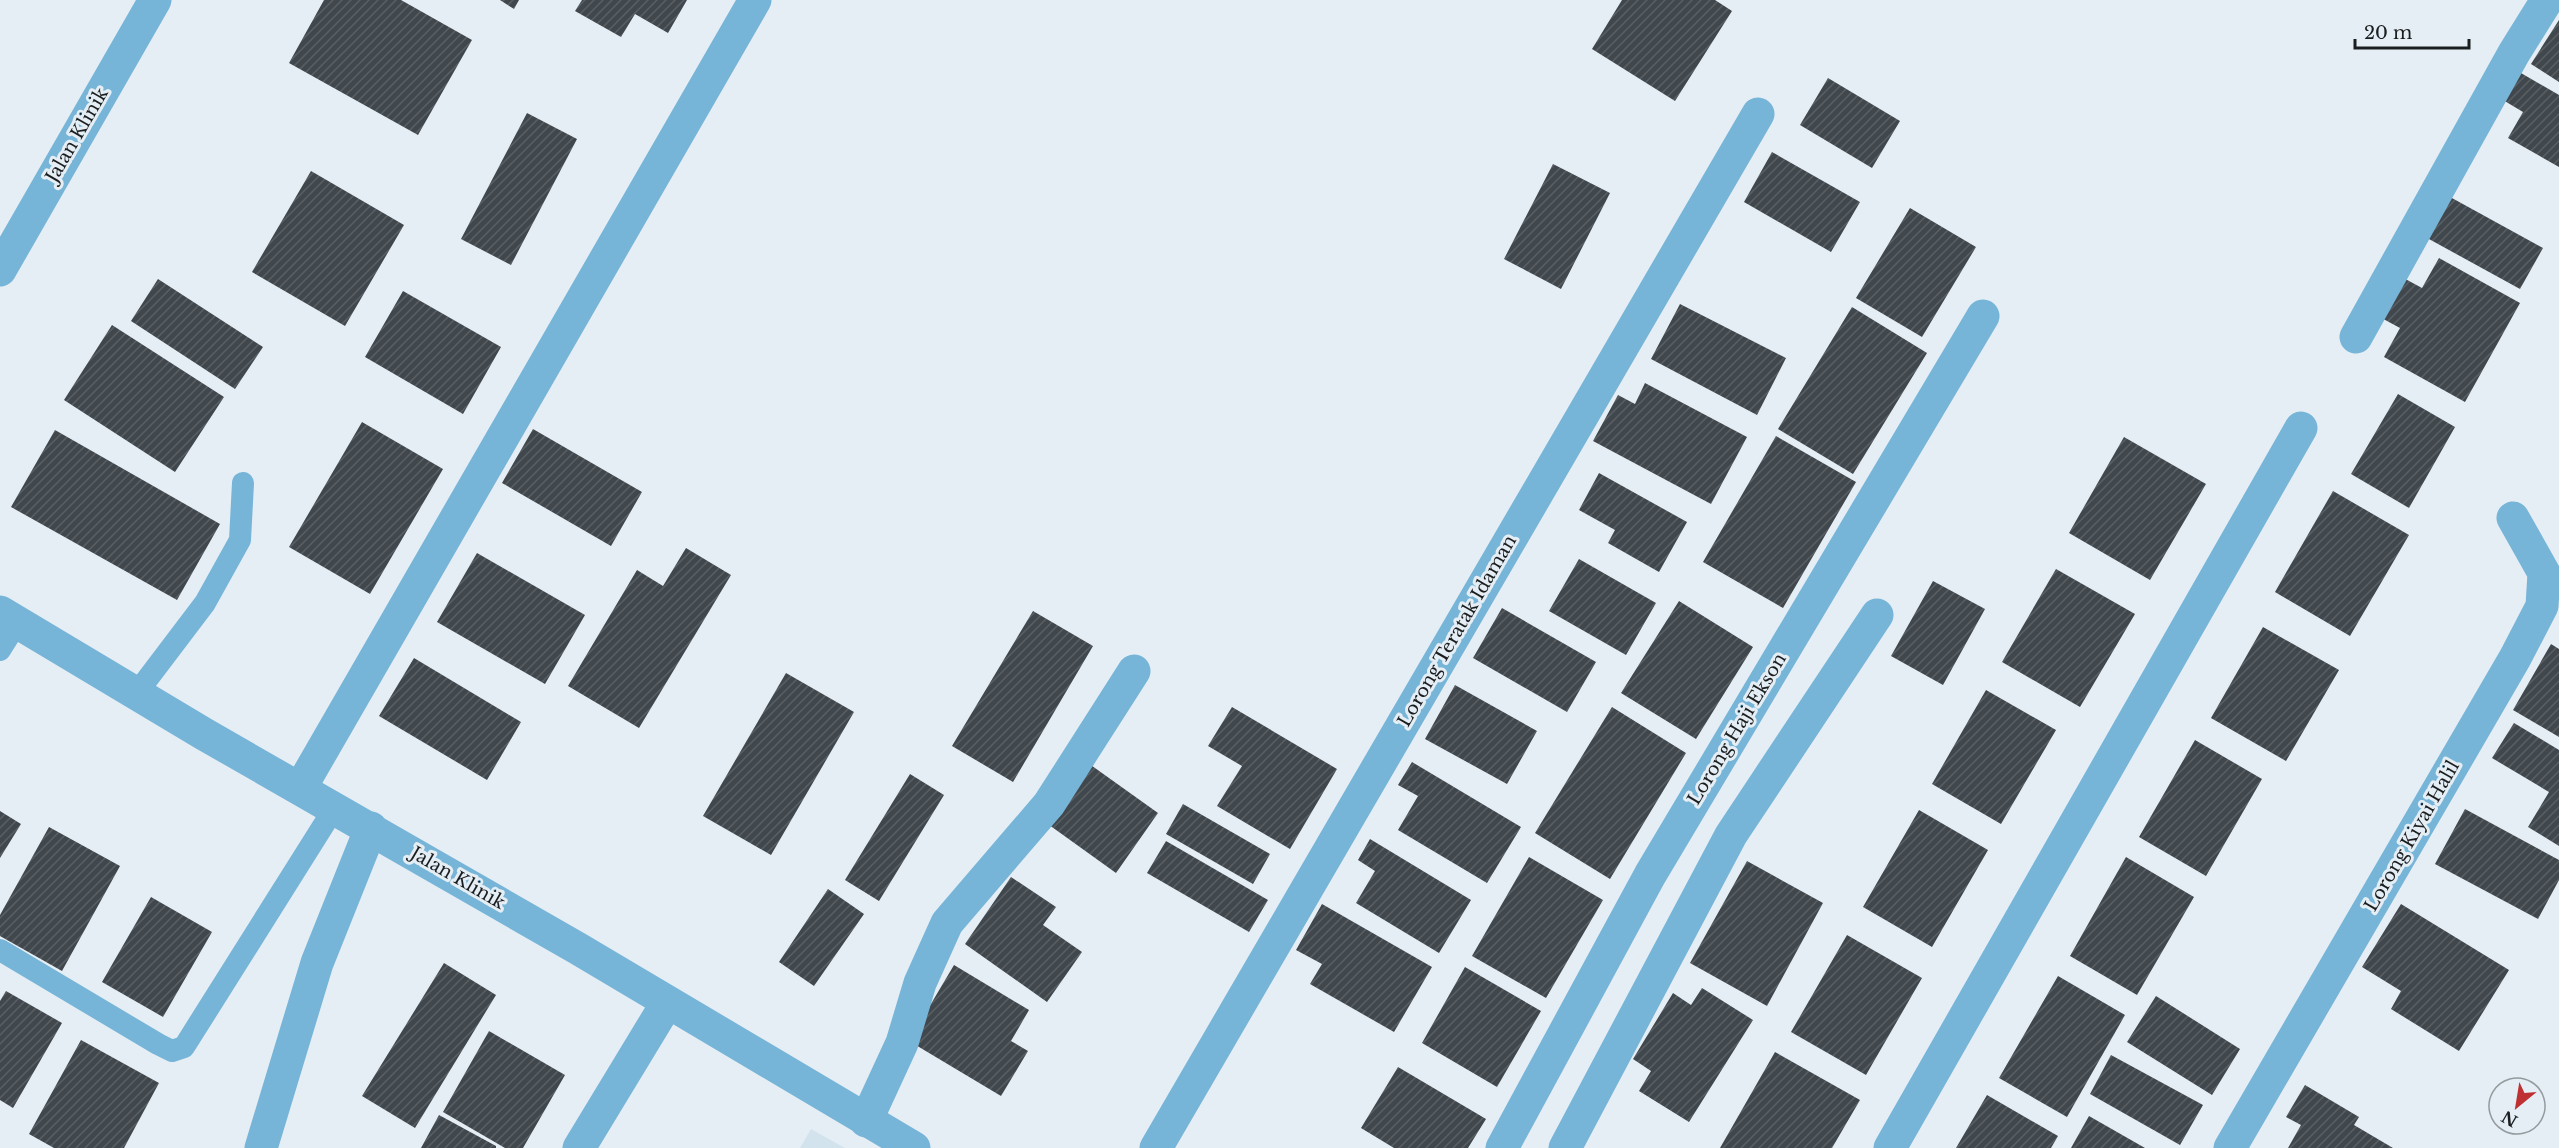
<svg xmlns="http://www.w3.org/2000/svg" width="2559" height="1148" viewBox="0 0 2559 1148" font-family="'Libre Baskerville',serif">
<defs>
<pattern id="building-hatch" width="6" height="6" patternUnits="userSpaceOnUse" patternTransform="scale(1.5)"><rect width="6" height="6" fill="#41484d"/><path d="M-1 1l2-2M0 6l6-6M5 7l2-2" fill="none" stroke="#595f63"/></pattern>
</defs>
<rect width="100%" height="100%" fill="#e5eef4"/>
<path fill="#d3e3ed" d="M811,1129L845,1148H800Z"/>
<path fill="url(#building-hatch)" d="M324,0H401L472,40L418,135L289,63Z
M500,0H519L514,9Z
M582,0H687L668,33L635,14L621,37L575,11Z
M1622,0H1715L1732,11L1675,101L1592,49Z
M2559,20V82L2531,64Z
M2514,69L2559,95V167L2508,138L2523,112L2498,97Z
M1828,78L1900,121L1872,168L1800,125Z
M527,113L577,139L511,265L461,239Z
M1772,152L1860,202L1831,252L1744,202Z
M1553,164L1610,193L1561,289L1504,259Z
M311,171L404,225L345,326L252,272Z
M2441,192L2543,248L2520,289L2418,233Z
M1910,208L1976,247L1922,337L1856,298Z
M2439,258L2520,303L2465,402L2384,357L2400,328L2376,315L2398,275L2422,288Z
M158,279L263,347L235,389L131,321Z
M403,291L501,347L463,414L365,357Z
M1680,304L1786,358L1757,415L1651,359Z
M1852,307L1927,353L1853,474L1778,429Z
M112,325L224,397L175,472L64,400Z
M1645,383L1747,437L1711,504L1593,441L1618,395L1635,404Z
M2398,394L2455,427L2409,508L2351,474Z
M362,422L443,469L370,594L289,547Z
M533,429L642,492L611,546L502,483Z
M55,430L220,524L177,600L11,507Z
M1776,436L1856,482L1783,608L1703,562Z
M2124,437L2206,484L2150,580L2069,533Z
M1599,473L1687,522L1659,572L1608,543L1615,530L1579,510Z
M2333,491L2409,535L2350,636L2275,592Z
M686,548L731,575L639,728L568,686L637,570L663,586Z
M477,553L585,615L545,684L437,622Z
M1579,559L1656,603L1626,655L1549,611Z
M2056,569L2135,614L2080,707L2002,662Z
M1933,581L1985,609L1943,685L1891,656Z
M1679,601L1753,647L1696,739L1621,693Z
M1502,608L1596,662L1567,712L1473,658Z
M1033,611L1093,646L1013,782L952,746Z
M2263,627L2339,670L2286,761L2211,718Z
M2551,644L2559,649V737L2513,710Z
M414,658L521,722L487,780L379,716Z
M786,673L854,712L771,855L703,816Z
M1455,685L1537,731L1507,784L1425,739Z
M1986,690L2056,730L2001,824L1932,784Z
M1232,707L1337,769L1290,849L1217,806L1242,766L1208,746Z
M1612,707L1686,753L1610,879L1535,833Z
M2514,723L2559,750V846L2528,827L2549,792L2492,758Z
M2195,740L2262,779L2206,876L2139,837Z
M1412,762L1521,827L1487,883L1398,830L1418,796L1398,785Z
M1088,763L1158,813L1116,873L1045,822Z
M910,774L944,795L879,901L845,880Z
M1183,804L1270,854L1253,884L1166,834Z
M2465,809L2559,860V880L2538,919L2435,864Z
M1919,810L1988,850L1932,947L1863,907Z
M0,811L21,824L0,858Z
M49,827L120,866L62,971L0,936V915Z
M1370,839L1471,900L1439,953L1356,903L1375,871L1358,860Z
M1166,841L1268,900L1249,932L1147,873Z
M1529,857L1603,900L1546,998L1472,956Z
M2126,857L2194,897L2137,995L2070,956Z
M1747,861L1823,903L1767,1006L1690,963Z
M1011,877L1056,907L1043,925L1082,952L1047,1002L965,944Z
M828,889L864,914L814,986L779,962Z
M151,897L212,932L163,1017L102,982Z
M1322,904L1432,967L1394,1032L1310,984L1322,964L1296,950Z
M2401,904L2509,970L2459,1051L2391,1009L2401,991L2362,967Z
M1847,935L1922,978L1866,1075L1791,1032Z
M444,963L496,995L415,1128L362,1096Z
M954,965L1029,1010L1011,1041L1028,1051L1001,1096L909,1041Z
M1465,967L1541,1011L1497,1087L1422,1043Z
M2058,976L2125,1015L2067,1117L1999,1078Z
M1702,988L1753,1020L1689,1122L1639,1091L1651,1071L1633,1059L1673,993L1691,1005Z
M6,991L62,1023L13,1108L0,1100V1001Z
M2156,996L2240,1049L2212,1095L2127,1042Z
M489,1031L565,1075L523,1148H505L443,1112Z
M81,1040L159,1083L124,1148H54L29,1134Z
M1775,1052L1860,1100L1832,1148H1720Z
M2111,1055L2203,1105L2180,1145L2090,1094Z
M1398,1067L1486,1119L1468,1148H1394L1361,1128Z
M2305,1085L2359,1117L2354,1125L2393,1148H2288L2301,1125L2286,1117Z
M1987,1095L2058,1136L2051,1148H1956Z
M439,1115L496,1146V1148H421Z
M2089,1116L2145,1148H2071Z"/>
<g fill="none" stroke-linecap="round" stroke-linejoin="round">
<path stroke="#76b4d8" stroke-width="22" d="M0,650L17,623
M136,694L205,603L240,540L243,483
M0,950L158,1044L172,1051L184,1047L335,807"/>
<path stroke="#76b4d8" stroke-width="33" d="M0,270L155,0
M2356,337L2514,53L2547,0
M301,787L755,0
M866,1121L902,1043L920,983L947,923L1049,804L1134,671
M261,1148L317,963L371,828
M579,1148L667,1003
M1156,1148L1758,114
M1502,1148L1650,875L1983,316
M1565,1148L1731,835L1877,615
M1890,1148L2301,428
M2230,1148L2515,658L2542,606L2544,573L2513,518"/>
<path stroke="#76b4d8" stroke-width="33" d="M0,612L204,734L577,948L914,1148"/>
</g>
<g text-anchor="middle" stroke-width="6" stroke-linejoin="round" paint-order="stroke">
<g font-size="18" fill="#1b1e20" stroke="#e5eef4">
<text transform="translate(77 135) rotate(-60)" y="6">Jalan Klinik</text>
<text transform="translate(1457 631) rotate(-60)" y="6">Lorong Teratak Idaman</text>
<text transform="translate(1737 729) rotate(-59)" y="6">Lorong Haji Ekson</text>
<text transform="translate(2412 836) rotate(-60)" y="6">Lorong Kiyai Halil</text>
<text transform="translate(458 878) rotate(30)" y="6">Jalan Klinik</text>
</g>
</g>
<g transform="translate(2517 1106) rotate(210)"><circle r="28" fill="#e5eef4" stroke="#949b9f" stroke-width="1.5"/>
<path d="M0-4.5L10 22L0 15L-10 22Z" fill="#bf3032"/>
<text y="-9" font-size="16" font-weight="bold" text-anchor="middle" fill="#1b1e20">N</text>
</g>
<path d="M2355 39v9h114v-9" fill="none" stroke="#1b1e20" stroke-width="3"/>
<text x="2364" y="39" font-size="18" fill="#1b1e20" stroke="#e5eef4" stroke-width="4.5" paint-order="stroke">20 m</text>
</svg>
